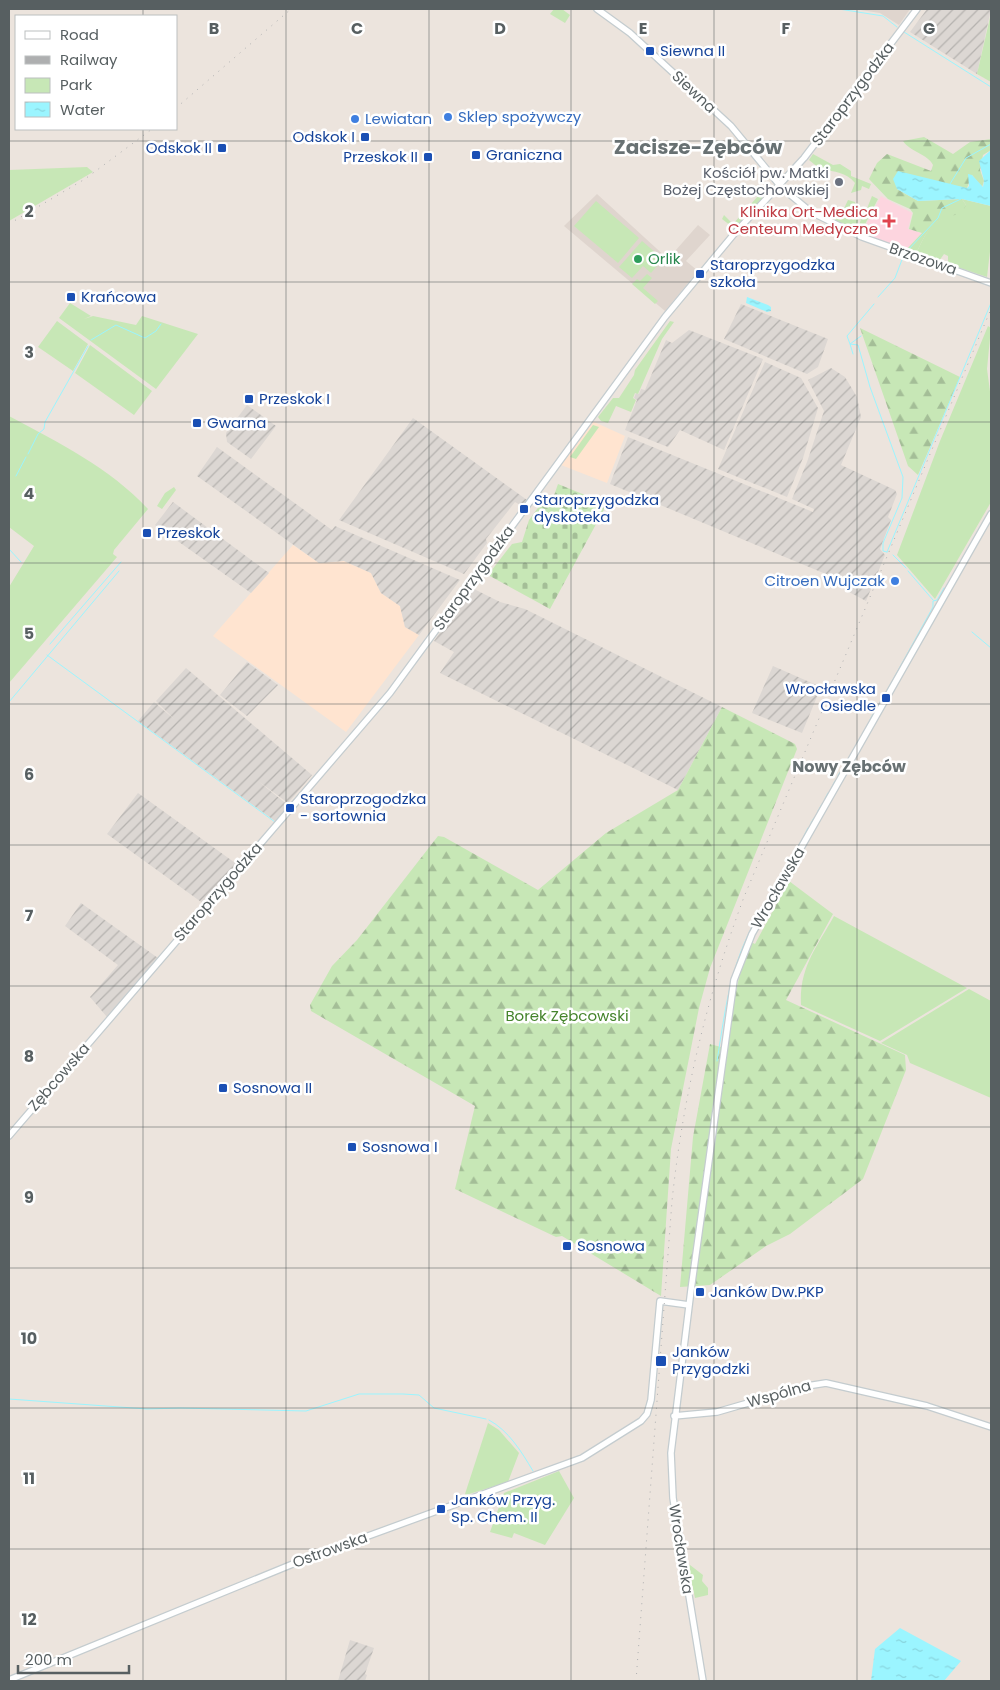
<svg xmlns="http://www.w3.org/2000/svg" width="1000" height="1690" viewBox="0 0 1000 1690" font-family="Poppins,sans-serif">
<defs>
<pattern id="industrial-furrows" width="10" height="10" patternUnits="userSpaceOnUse" patternTransform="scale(1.25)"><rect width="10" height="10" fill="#dcd7d3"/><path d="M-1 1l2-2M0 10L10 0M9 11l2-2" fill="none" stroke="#b5b2af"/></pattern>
<pattern id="forest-firs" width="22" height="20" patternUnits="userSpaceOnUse" patternTransform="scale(1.25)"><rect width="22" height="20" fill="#c7e7b6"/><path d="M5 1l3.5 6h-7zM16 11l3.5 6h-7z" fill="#a4be97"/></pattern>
<pattern id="cemetery-stones" width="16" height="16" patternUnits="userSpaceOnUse" patternTransform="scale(1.25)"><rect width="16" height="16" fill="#c7e7b6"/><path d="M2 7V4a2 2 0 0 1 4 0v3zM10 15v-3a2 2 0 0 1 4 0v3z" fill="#a4be97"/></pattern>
<pattern id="water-ripples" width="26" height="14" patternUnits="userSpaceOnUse" patternTransform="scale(1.25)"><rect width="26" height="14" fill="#9bf5ff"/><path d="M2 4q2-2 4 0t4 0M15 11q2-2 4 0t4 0" fill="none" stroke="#88d4dd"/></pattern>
</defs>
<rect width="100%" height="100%" fill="#ece4dd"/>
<path fill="#ffe4d0" d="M592,421L625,436L607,483L561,465Z
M293,545L319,563L344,561L371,573L381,593L400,606L405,627L419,635L346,732L213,636Z"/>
<path fill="url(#industrial-furrows)" d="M927,9H991L977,74L910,32Z
M741,304L828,339L818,367L807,374L724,339Z
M689,330L763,359L724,450L680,430L668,447L625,430L637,400L634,398L636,393L639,394L641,389L645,390L666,340L672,343Z
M765,362L801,378L818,408L803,458L787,497L718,469Z
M831,368L845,377L857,397L861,417L841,465L895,490L897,494L888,517L891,520L880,549L885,555L866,601L832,583L833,577L610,484L628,437L813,512L814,509L792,499L807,462L824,411L808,380Z
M247,405L276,426L251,459L227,442L226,433Z
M413,418L527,500L522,506L515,502L486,539L487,543L464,574L339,520Z
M217,447L332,530L335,526L460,580L419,635L405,627L400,606L381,593L371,573L344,561L319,563L197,476Z
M173,502L269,573L251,593L155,525Z
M472,588L500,602L525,609L722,707L678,790L440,673L454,652L434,641Z
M247,662L278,685L247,716L220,695Z
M773,666L821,687L802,733L752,713Z
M186,668L312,775L288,803L258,781L289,806L275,821L138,721L154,702L174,719L156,701Z
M138,793L238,865L204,904L107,834Z
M81,903L158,958L107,1017L90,997L118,965L65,926Z
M350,1640L374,1648L365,1674L367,1675L365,1681H338Z"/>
<path fill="#dfd5ce" d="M854,9H910L899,25L880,13Z
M597,194L668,259L698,225L710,235L686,261L698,271L665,311L564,226Z"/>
<path fill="#fdd5df" d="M881,196L912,213L908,229L921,233L905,251L860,236Z"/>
<path fill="#c7e7b6" d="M554,9H562L570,15L565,23L550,14Z
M991,13V82L977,74Z
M813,154L833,165L840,164L851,171V176L871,184L869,189L862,186L861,190L851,193L855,183C846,172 834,172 823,169C818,168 813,163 809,160Z
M87,167L93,172L9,221V170Z
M759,195L764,199L735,229L722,219L724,215L733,224Z
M872,196L878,199L860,234L857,232L863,213L866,211Z
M962,199L991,206V243L987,277L948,264V256L944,254L939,261L916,254C921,243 926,231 935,223C945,215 958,216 966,205Z
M848,200L855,202L856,208L860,214L855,231L823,215L826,213L839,219Z
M596,201L639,238L618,263L574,226Z
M642,241L663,259L651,273L643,266L632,278L619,267Z
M647,274L652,278L643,288L658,301L655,304L632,284L637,279L640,281Z
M70,303L91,316L84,319L93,316L136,325L142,316L198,334L156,389L59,318Z
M57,321L88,344L73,371L38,347Z
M670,321L674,322L662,339L638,394L635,393L633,398L636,400L631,412L616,406L608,423L601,421L598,417L613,398H619L634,375L635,370Z
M988,326L991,328L987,369L991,399V502L935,599L897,555L940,441Z
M90,345L152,391L134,415L75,373Z
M9,416C59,443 109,467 148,509L114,550L113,554L117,557L9,683V587L34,546L9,527Z
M593,425L599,427L576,459L570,457Z
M174,487L176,490L162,509L157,506L165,493Z
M834,916L967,988L880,1041L801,1005C799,967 817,947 834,916Z
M969,989L991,1001V1098L910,1063L907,1055L881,1043Z
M488,1423L499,1430L519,1453L508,1482L466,1495L465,1494Z
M559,1471L574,1498L545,1545L514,1533L512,1538L490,1532L504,1493Z
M690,1565L703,1575L702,1581L708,1588V1595L695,1598L688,1566Z"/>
<path fill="url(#forest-firs)" d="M924,137L953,154L970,142L991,139V150L983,155L980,170L984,181L982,187L972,175L967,188L897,189L918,201L962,199L966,205C962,217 944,216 936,223C926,231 921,243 916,254L906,250L922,233L909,229L913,213L910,209L888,199L869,179L877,163L887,154L931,171L933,165C928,154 910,152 903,141Z
M860,328L960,377L918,475L908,466Z
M722,707L795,744L797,749L710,968L699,1008L671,1149L661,1296L562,1236L556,1237L455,1189L475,1106L311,1011L310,1005L332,966L357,940L438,836L444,837L538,890L606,833L678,790Z
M789,881L833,914L786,1000L905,1055L906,1070L863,1179L790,1234L766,1246L710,1285L680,1287L693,1137L710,1044L728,1049C732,1013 736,976 751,942L755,944Z"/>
<path fill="url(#cemetery-stones)" d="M558,484L607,504L550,609L488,575L512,544L522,542L529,520L543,501L551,504Z"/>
<path fill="url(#water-ripples)" d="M991,150V206L962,199L918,201L897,189L893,179L898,171L967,188L969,186L968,174L972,175L983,187L984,181L979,161Z
M747,297L768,305L771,307V311L767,312L746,303Z
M900,1628L961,1661L944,1681H871L875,1649Z"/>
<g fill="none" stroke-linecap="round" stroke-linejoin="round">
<path stroke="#9bf5ff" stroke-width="1" d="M839,9L883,16L897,27
M904,32L991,87
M950,184L966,158L991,144
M908,250L938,218L942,208L961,199
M878,297L895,278L903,257
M874,304L847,336L850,344L858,345L870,387L903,477L902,498L883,543V551L887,552
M91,340L116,325L145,338L156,331L161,324
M853,354L850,344L861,336
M28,454L38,434L44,429L45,422L88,346
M16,476L26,457
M9,549L21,562
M887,552L991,303
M893,555L906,568
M908,571L933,600
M972,632L991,648
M50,644L121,562
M47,655L275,822
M884,696L933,607V601L937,600L944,588
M9,702L119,571
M870,720L873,714
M863,733L867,726
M857,743L860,738
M838,775L842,770
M832,787L835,781
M825,799L828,793
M818,811L822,804
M811,823L814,818
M804,836L808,828
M797,848L800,843
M787,865L792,857
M783,872L785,868
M776,886L781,877
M772,892L774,889
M765,904L770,896
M717,1061C727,1000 730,962 763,907
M9,1399L147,1409L180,1408L306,1411L359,1394H403L419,1395L434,1408L486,1419
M489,1420C509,1431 521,1451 533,1471"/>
<defs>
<path id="secondary" d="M597,9L630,33L731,126L782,188L811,212L862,237L991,283
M9,1136L390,693L665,317L734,234L804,158L917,9
M674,1416L717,1412L807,1386L826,1383L927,1406L991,1427
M9,1680L305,1559L582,1458L641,1421L647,1414L651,1400L660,1301L689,1305
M703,1681L673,1498L671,1453L691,1290L734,980L752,934L991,514"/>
</defs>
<use href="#secondary" stroke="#c4cccf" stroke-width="8"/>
<use href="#secondary" stroke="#fff" stroke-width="5.5"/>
<path stroke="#aeafb0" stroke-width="1" stroke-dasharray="1 6" stroke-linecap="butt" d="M176,108L291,9
M9,224L85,179L152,129
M636,1681L672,1201C683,1096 707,996 744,897L991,309"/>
</g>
<path fill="none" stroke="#575f61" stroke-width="1" stroke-opacity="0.55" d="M143,9V16M286,9V1681M429,9V1681M571,9V1681M714,9V1681M857,9V1681M143,129V1681M9,141H991M9,282H991M9,422H991M9,563H991M9,704H991M9,845H991M9,986H991M9,1127H991M9,1268H991M9,1408H991M9,1549H991"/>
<g fill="#1a4fb4" stroke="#fff" stroke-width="2">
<rect x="645" y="46" width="10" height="10" rx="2.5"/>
<rect x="360" y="132" width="10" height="10" rx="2.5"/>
<rect x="217" y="143" width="10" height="10" rx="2.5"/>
<rect x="471" y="150" width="10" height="10" rx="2.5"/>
<rect x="423" y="152" width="10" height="10" rx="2.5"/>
<rect x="695" y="269" width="10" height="10" rx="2.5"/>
<rect x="66" y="292" width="10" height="10" rx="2.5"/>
<rect x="244" y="394" width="10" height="10" rx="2.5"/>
<rect x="192" y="418" width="10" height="10" rx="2.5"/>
<rect x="519" y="504" width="10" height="10" rx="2.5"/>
<rect x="142" y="528" width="10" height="10" rx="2.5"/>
<rect x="881" y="693" width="10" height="10" rx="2.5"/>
<rect x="285" y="803" width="10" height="10" rx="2.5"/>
<rect x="218" y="1083" width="10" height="10" rx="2.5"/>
<rect x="347" y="1142" width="10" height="10" rx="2.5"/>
<rect x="562" y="1241" width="10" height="10" rx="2.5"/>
<rect x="695" y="1287" width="10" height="10" rx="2.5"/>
<rect x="655" y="1355" width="12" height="12" rx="2.5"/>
<rect x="436" y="1504" width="10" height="10" rx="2.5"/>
</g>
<g fill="#3f7fe0" stroke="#fff" stroke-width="2">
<circle cx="448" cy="117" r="5"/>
<circle cx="355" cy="119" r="5"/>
<circle cx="895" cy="581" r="5"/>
</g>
<circle fill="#6b7280" stroke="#fff" stroke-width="2" cx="839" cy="182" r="5"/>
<path fill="#e0444e" stroke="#fff" stroke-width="2" d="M886.5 213.5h5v5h5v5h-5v5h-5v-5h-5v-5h5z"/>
<circle fill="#2e9e5b" stroke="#fff" stroke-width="2" cx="638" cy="259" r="5"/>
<g text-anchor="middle" stroke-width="5" stroke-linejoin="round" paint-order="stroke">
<g font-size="15" fill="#164399" stroke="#fff" text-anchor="start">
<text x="660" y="56">Siewna II</text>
<text x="355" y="142" text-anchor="end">Odskok I</text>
<text x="212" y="153" text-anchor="end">Odskok II</text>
<text x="486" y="160">Graniczna</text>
<text x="418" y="162" text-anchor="end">Przeskok II</text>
<text x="710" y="270">Staroprzygodzka<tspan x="710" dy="17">szkoła</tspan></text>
<text x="81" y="302">Krańcowa</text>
<text x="259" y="404">Przeskok I</text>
<text x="207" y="428">Gwarna</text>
<text x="534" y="505">Staroprzygodzka<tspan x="534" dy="17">dyskoteka</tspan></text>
<text x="157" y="538">Przeskok</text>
<text x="876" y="694" text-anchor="end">Wrocławska<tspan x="876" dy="17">Osiedle</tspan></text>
<text x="300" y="804">Staroprzogodzka<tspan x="300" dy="17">- sortownia</tspan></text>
<text x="233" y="1093">Sosnowa II</text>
<text x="362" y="1152">Sosnowa I</text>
<text x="577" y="1251">Sosnowa</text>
<text x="710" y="1297">Janków Dw.PKP</text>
<text x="672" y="1357">Janków<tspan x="672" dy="17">Przygodzki</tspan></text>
<text x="451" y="1505">Janków Przyg.<tspan x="451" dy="17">Sp. Chem. II</tspan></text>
</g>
<g font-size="15" fill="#575f61" stroke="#fff">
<text transform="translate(694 92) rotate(43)" y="5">Siewna</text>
<text transform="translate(853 94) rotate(-53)" y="5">Staroprzygodzka</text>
<text transform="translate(923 259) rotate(19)" y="5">Brzozowa</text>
<text transform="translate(474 578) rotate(-54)" y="5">Staroprzygodzka</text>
<text transform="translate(778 888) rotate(-60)" y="5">Wrocławska</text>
<text transform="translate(218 892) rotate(-49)" y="5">Staroprzygodzka</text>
<text transform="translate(59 1077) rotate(-49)" y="5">Zębcowska</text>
<text transform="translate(779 1394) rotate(-16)" y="5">Wspólna</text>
<text transform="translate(681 1549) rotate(81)" y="5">Wrocławska</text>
<text transform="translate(330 1550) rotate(-20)" y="5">Ostrowska</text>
</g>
<g font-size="15" fill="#366cbe" stroke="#fff" text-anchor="start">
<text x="458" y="122">Sklep spożywczy</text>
<text x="365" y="124">Lewiatan</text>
<text x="885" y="586" text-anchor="end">Citroen Wujczak</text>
</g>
<g font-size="15" fill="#5b616d" stroke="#fff" text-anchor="end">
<text x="829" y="178">Kościół pw. Matki<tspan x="829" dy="17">Bożej Częstochowskiej</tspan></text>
</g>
<g font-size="15" fill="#be3a42" stroke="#fff" text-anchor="end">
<text x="878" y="217">Klinika Ort-Medica<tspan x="878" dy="17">Centeum Medyczne</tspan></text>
</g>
<g font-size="15" fill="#27864d" stroke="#fff" text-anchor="start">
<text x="648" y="264">Orlik</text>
</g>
<g font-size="15" fill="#45842c" stroke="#fff">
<text x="567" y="1021">Borek Zębcowski</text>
</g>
<g font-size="16" font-weight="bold" fill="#687173" stroke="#fff">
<text x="849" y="772">Nowy Zębców</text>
</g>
<g font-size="20" font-weight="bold" fill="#687173" stroke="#fff">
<text x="698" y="154">Zacisze-Zębców</text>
</g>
</g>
<g font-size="16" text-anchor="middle" font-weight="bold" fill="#575f61" stroke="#fff" stroke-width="5" stroke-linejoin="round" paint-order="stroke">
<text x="214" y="34">B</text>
<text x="357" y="34">C</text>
<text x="500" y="34">D</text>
<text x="643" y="34">E</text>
<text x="786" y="34">F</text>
<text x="929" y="34">G</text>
<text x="29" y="217">2</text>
<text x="29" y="358">3</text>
<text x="29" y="499">4</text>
<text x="29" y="639">5</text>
<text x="29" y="780">6</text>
<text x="29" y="921">7</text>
<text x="29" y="1062">8</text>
<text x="29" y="1203">9</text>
<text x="29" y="1344">10</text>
<text x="29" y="1484">11</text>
<text x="29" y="1625">12</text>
</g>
<rect width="1000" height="1690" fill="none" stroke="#575f61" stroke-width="20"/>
<rect x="15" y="15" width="162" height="115" fill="#ffffff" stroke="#bcbfc0"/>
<rect x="25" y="31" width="25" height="8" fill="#ffffff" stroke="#bcbfc0"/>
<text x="60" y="40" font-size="15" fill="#575f61">Road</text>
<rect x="25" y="56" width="25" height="8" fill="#aeafb0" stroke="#bcbfc0"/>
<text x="60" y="65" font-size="15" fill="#575f61">Railway</text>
<rect x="25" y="78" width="25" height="15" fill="#c7e7b6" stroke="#bcbfc0"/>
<text x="60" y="90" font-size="15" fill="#575f61">Park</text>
<rect x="25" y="102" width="25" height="15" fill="url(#water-ripples)" stroke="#bcbfc0"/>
<text x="60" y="115" font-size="15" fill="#575f61">Water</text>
<path d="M18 1665v8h111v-8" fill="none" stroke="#575f61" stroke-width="2.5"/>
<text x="25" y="1665" font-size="15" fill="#575f61" stroke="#ffffff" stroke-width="4" paint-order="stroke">200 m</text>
</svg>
